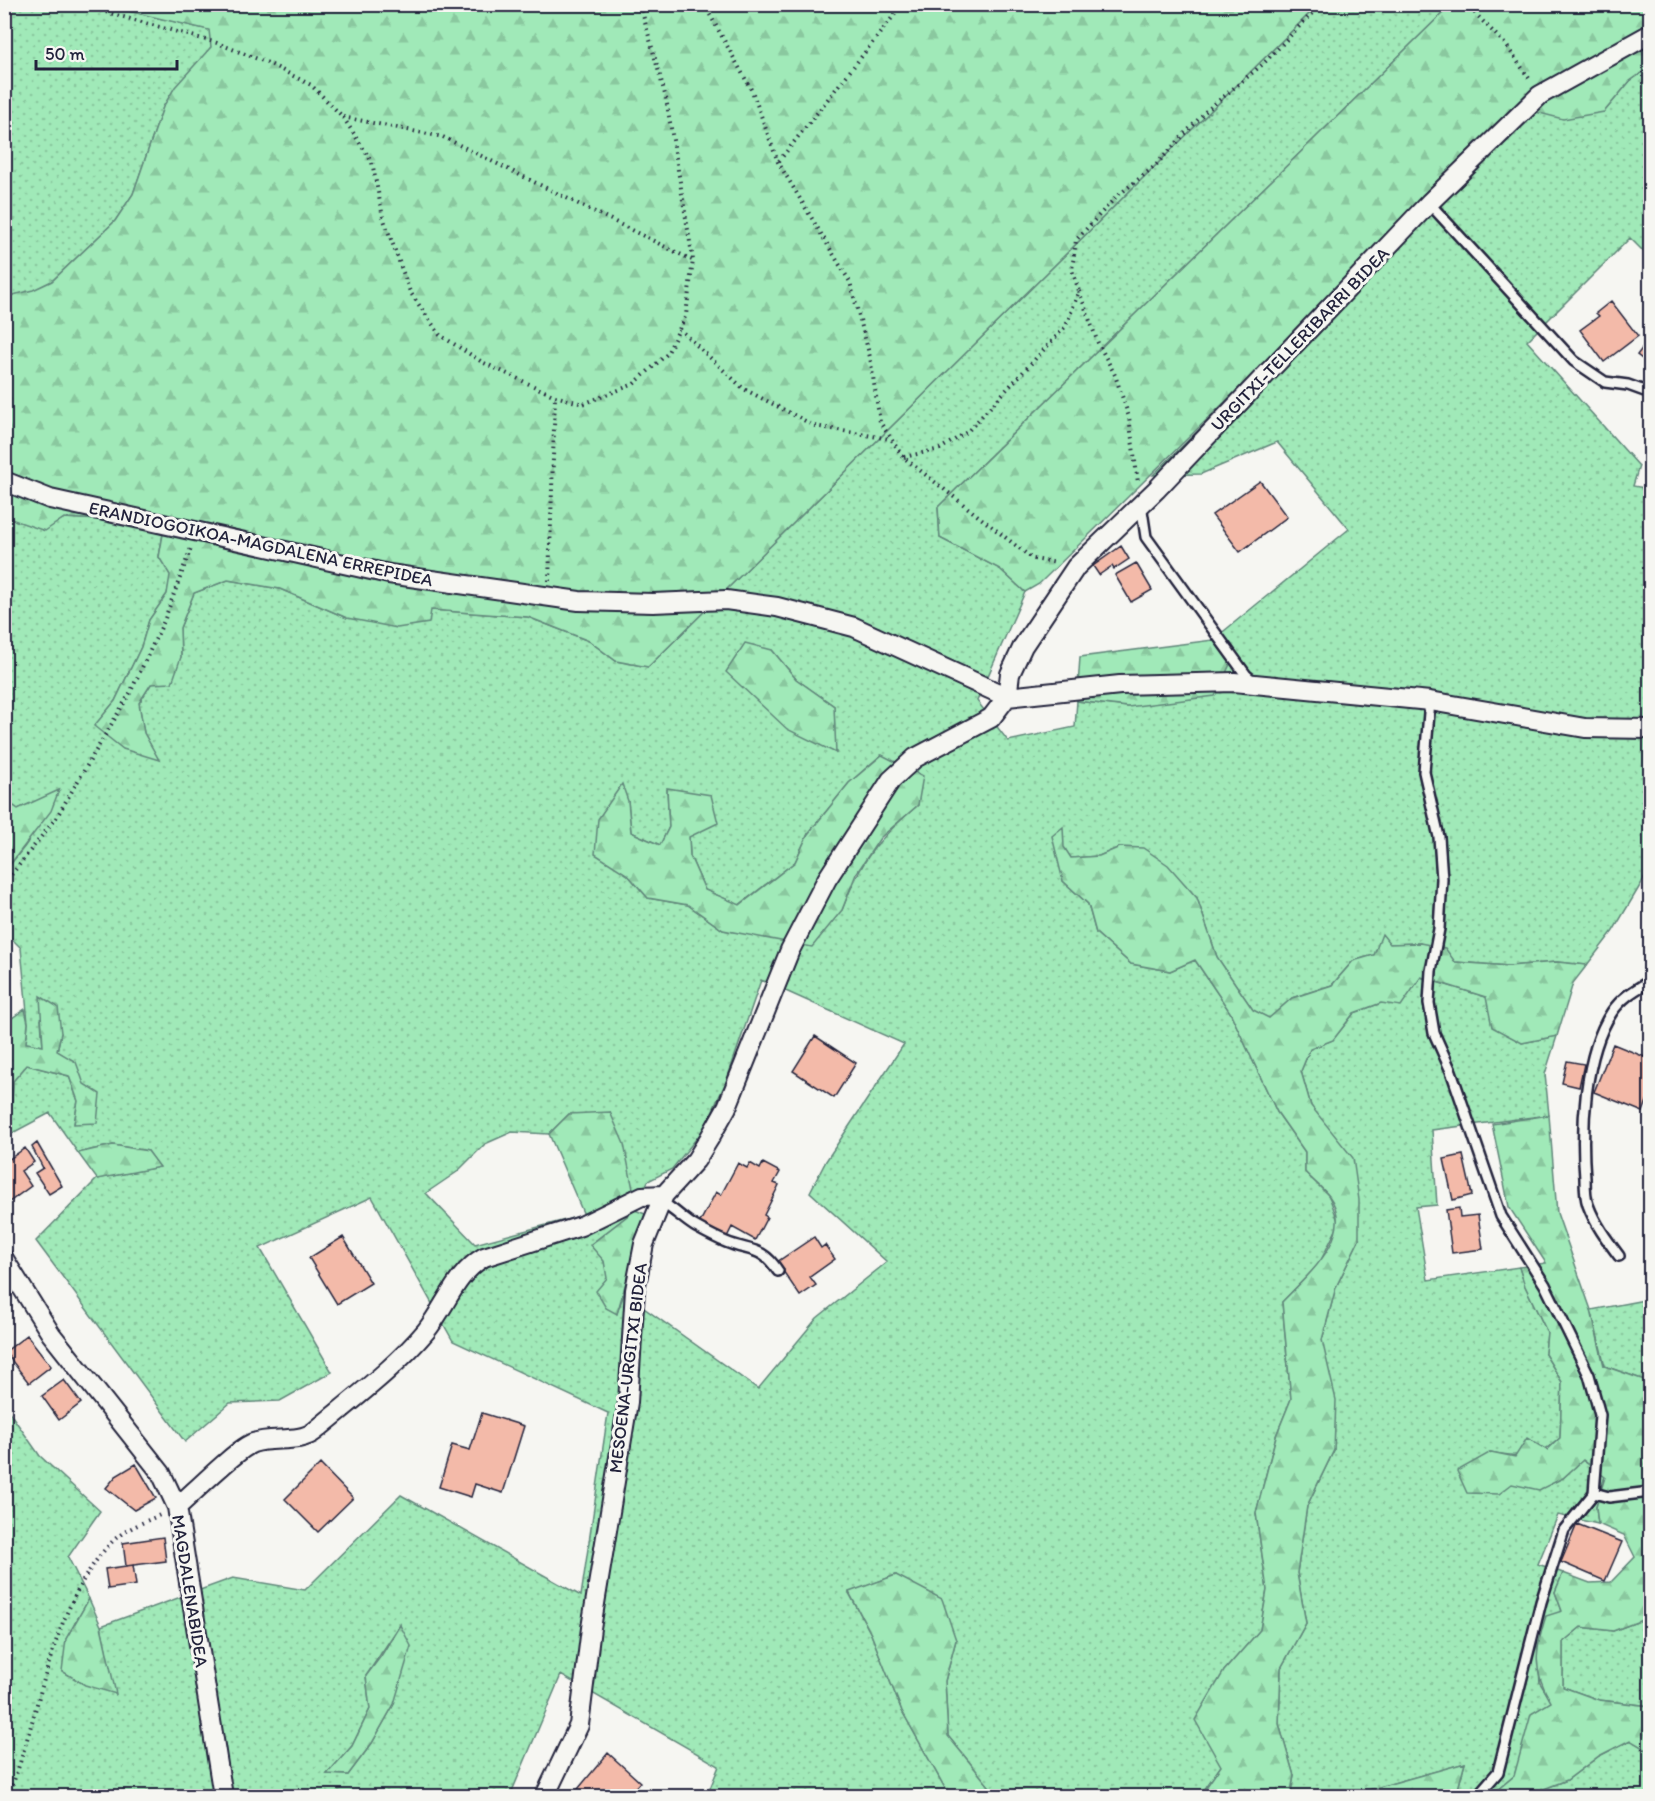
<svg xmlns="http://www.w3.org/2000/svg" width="1655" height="1801" viewBox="0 0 1655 1801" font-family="Itim,sans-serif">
<defs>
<pattern id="grass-dots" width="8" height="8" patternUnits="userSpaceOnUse" patternTransform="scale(1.5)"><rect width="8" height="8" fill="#a0e9b8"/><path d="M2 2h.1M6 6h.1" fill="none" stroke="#8ac89f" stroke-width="1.8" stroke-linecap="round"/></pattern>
<pattern id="forest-firs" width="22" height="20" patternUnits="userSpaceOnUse" patternTransform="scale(1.5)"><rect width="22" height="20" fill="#a0e9b8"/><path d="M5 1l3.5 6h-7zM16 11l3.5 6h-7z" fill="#8ac89f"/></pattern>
</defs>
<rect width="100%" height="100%" fill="#f6f6f2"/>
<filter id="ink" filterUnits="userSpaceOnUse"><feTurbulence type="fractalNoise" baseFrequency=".0167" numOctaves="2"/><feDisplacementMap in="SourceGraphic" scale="12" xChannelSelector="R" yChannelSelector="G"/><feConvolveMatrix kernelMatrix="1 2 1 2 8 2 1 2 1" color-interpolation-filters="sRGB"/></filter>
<g filter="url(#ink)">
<path fill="url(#grass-dots)" stroke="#61867a" stroke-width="1.5" fill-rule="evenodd" d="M4,5H103L210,30L211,47L163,107L133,194L115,221L52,281L33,291L5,297Z
M1318,5H1451L938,507L940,538L1000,569L1025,592L977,701L1008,741L1075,727L1077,701L1128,707L1233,658L1213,640L1349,529L1277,442L1201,474L1153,475L1525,109L1604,112L1630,81L1650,67V258L1630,238L1527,341L1639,466L1633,486L1650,489V869L1613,931L1587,965L1557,962L1509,966L1455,962L1420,943L1389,944L1374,955L1353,961L1332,985L1292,998L1269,1019L1253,1010L1217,957L1197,898L1120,847L1099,856L1071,858L1064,848L1063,881L1088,904L1096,933L1131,964L1170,971L1195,960L1230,1012L1277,1112L1305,1152V1172L1329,1196L1339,1224L1319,1264L1282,1302L1291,1399L1276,1436L1256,1513L1267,1590L1260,1630L1224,1671L1221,1766L1200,1796H997L948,1736L945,1681L956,1640L896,1575L849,1593L871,1634L902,1711L945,1788L955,1796H707L719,1766L561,1675L510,1796H5V1406L40,1456L100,1511L68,1557L89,1599L66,1639L115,1694L101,1626L233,1578L305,1590L401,1495L581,1596L608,1413L453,1341L372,1197L260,1248L332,1372L280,1401L230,1403L185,1442L36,1241L97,1179L159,1167L148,1151L113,1145L78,1153L50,1113L5,1137V1105L12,1102L13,1081L27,1065L69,1076L78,1101L74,1124C83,1089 92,1073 57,1051L61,1033L41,1020L43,1046L26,1043L28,1023L21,948L5,932V871L25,846L59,791L18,809L5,800L4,510L8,518L44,530L64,518L102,520L163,534L159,557L171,575L167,594L149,620L141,647L115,701L95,726L158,759L144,733L139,703L151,684L181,657L180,628L194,593L228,580L280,589L347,618L431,610L528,617L589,641L616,661L648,667ZM772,650L796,679L834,706L835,752ZM881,755L918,805C876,841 862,858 842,910L766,937L723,930L688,905L648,898L628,875V801L631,832L660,845L669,827L667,789L689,837L690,856L705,890L739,905L795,862L808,834L849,783ZM761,980L904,1044L826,1161L810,1192L887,1262L817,1318L758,1389L624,1294L617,1313L604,1261L591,1244L635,1210L648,1181L672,1169L704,1129L726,1082ZM569,1114L633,1188L584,1215L475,1244L426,1193L457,1172L485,1144L512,1132L549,1134ZM400,1625L394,1704L372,1743L348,1775L327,1774L352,1746L370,1709L366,1676Z
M1420,977L1486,997L1522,1043L1557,1036L1545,1074L1549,1115L1432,1130L1437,1205L1416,1207L1428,1280L1519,1267L1525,1286L1547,1332L1545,1354L1562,1382L1560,1438C1539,1458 1519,1458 1490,1452L1512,1484L1563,1478L1582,1460L1605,1476L1596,1507L1598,1524L1558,1515L1538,1564L1563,1573L1555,1592L1562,1611L1537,1644L1540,1683L1552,1702L1524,1748L1514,1776L1490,1796H1456L1465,1763L1347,1796H1290L1294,1776L1279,1724L1281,1668L1306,1623L1297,1573L1307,1506L1334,1450L1322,1340L1336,1287L1359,1240L1329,1132L1311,1106L1301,1071L1310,1049L1333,1040L1354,1013L1381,1003Z
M1650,1299V1382L1605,1366L1591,1310Z
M1650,1617V1706L1599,1700L1563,1687V1642L1581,1627L1613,1631Z
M1631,1740L1650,1752V1796H1526L1567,1780L1599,1756Z"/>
<path fill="url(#forest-firs)" stroke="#61867a" stroke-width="1.5" d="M103,5H1318L648,667L616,661L589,641L528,617L431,610L429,623L397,628L347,618L280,589L228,580L194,593L180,628L181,657L172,683L151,684L139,703L144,733L159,760L123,749L94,726L115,701L141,647L149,620L167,594L170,575L159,557L163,534L102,520L64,518L45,531L8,518C0,490 22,453 4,430L5,297L33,290L52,281L115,221L133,194L163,107L175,87L211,47L209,30Z
M1451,5H1650V67L1630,81L1604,112L1563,119L1524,109L1039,584L1025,592L1000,569L940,538L938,507Z
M1213,640L1233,658L1215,696L1128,707L1077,701L1080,657Z
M745,643L772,650L796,679L834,706L836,753L787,729L726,672Z
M882,755L923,776L918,805L880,838L856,874L842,910L812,947L723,930L688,905L648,898L628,875L595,854L598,819L622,784L628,801L631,832L660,845L669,827L667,788L711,795L718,823L689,837L690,856L705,890L740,905L795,862L808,834L849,783Z
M59,790L51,811L5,871V800L18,809Z
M1063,827L1064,847L1071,858L1099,856L1120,847L1143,848L1168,865L1197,898L1217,957L1253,1010L1269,1018L1292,998L1332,985L1353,961L1374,955L1382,934L1390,944L1420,943L1445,948L1455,962L1509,966L1557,962L1587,965L1573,983L1557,1036L1522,1043L1492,1027L1486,997L1421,977L1401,1006L1381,1003L1354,1013L1333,1040L1310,1049L1301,1071L1311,1106L1353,1158L1359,1200V1240L1336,1287L1322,1340L1336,1400L1334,1450L1307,1506L1297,1573L1306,1623L1281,1668L1279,1724L1294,1776L1290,1796H1200L1221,1766L1195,1720L1224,1671L1260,1630L1267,1590L1256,1513L1276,1436L1291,1399L1282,1302C1307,1276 1357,1234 1329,1196C1322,1187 1312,1180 1305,1172V1152L1277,1112L1230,1012L1195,960L1170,971L1131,964L1096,933L1088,904L1063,881L1052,836Z
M40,996L58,1007L61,1033L57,1051L76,1062L84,1084L100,1094L97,1123L74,1124L78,1101L69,1076L27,1065L13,1081L12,1102L5,1105V1023L25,1009L28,1023L26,1043L43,1046Z
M610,1112L624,1144L633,1189L584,1215L549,1134L569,1114Z
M1549,1115L1557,1213L1591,1310L1604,1366L1650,1382V1617L1613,1631L1581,1627L1563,1642V1687L1599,1700L1650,1706V1752L1630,1740L1599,1756L1567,1780L1526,1796H1490L1514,1776L1531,1714L1551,1702C1532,1670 1535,1650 1546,1616L1562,1611L1555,1592L1563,1573L1590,1583L1611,1582L1635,1557L1624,1535L1598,1524L1596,1507L1605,1477L1583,1460L1563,1478L1539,1490L1512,1484L1499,1494L1467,1493L1457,1471L1491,1452L1515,1457L1527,1438L1547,1450L1560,1438L1562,1382L1545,1354L1547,1332L1525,1286L1519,1267L1546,1263L1509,1207L1492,1124Z
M113,1145L148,1151L160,1167L97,1179L78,1153Z
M635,1210L645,1214L617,1314L606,1308L596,1291L607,1278L604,1261L590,1245Z
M896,1575L942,1599L956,1640L945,1681L948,1736L997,1796H955L945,1788L902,1711L871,1634L849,1592Z
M89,1599L101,1626L116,1694L85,1685L62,1671L66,1639Z
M400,1625L411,1646L394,1704L372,1743L348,1775L327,1774L352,1746L370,1709L366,1676L381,1656Z
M1465,1763L1456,1796H1347Z"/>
<path fill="#f3baa9" stroke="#22223b" stroke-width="1.5" d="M1611,301L1638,336L1604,362L1580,330L1599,316L1596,313Z
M1650,338V365L1637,355Z
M1260,481L1287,517L1240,552L1212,515Z
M1121,546L1129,559L1114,569L1112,566L1099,575L1093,566Z
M1136,563L1152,590L1131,602L1115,575Z
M815,1036L856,1063L834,1098L793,1071Z
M1613,1044L1650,1059V1093L1643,1112L1594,1092Z
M1567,1061L1584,1064L1579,1087L1562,1083Z
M37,1143L62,1186L49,1194L35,1173L43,1168L32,1147Z
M25,1148L34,1162L21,1171L31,1186L5,1205L4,1163Z
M1463,1155L1472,1195L1453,1200L1444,1159Z
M738,1163L747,1168L750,1163L760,1169L763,1163L780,1172L774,1183L779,1185L764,1215L767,1217L755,1240L732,1227L726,1239L699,1224L716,1192L721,1195Z
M1459,1208L1460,1217L1478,1215L1483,1249L1452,1253L1446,1210Z
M343,1237L371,1283L337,1304L309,1258Z
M814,1237L821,1248L825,1245L835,1259L810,1277L816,1285L800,1296L777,1262Z
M27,1335L51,1366L29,1383L5,1352Z
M64,1380L81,1403L59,1420L42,1396Z
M482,1413L524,1426L503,1493L475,1484L471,1497L439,1487L452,1445L470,1450Z
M136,1464L156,1498L134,1510L106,1488L116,1476Z
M320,1464L353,1498L318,1532L285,1499Z
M1577,1524L1622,1542L1605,1581L1561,1562Z
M163,1537L166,1561L126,1566L123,1543Z
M133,1565L136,1585L108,1589L105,1569Z
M608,1753L640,1782L628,1796H588L578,1789Z"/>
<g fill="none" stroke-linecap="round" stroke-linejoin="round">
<defs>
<path id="lane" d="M1429,203L1574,361L1605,382L1628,385L1650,393
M1141,504L1146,537L1246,675L1254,682
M1430,701L1424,772L1439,837L1442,879L1439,929L1431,971L1429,1003L1434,1033L1451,1071L1501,1216L1545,1285L1589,1375L1600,1415L1594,1493L1609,1497L1650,1492
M661,1202C674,1209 684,1220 696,1227C705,1232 716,1238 726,1242C750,1252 762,1246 778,1271
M1619,1256C1607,1240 1595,1224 1588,1205C1585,1197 1585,1187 1585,1178C1581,1129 1584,1054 1612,1012C1622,997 1635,990 1650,981
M1477,1796L1498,1772L1541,1602L1564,1530L1594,1493"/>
<path id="street" d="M4,481L50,499L389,574L579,601L653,603L726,600L777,607L854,627L1007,697L1120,685L1234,682L1430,701L1585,728L1650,729
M1007,697L1010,674L1023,646L1076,567L1157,489L1429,203L1540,95L1650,34
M4,1259L51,1334L161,1473L177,1507L223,1796
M177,1507C192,1494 238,1448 253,1443C272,1436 299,1444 315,1431C352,1400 395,1368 426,1331C447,1305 455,1274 484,1257L581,1226L642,1196L664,1195
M545,1796L579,1725L591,1628L628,1402L635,1290L644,1244L661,1202L664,1195L696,1160L709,1139L727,1107L790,950L827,879L891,780L915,758L991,718L1007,697"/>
</defs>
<use href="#lane" stroke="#22223b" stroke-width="14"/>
<use href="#street" stroke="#22223b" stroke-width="22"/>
<path stroke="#22223b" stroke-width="4" stroke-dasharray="1.5 4.5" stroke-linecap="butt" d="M77,4L217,43L268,63L311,85L343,117L372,162L383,217L410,292L440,335L482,362L555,396L583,404L634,384L667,354L686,315L693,260L666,98L640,4
M704,4L752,91L778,162L850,282L870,357L880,422L903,457L1033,559L1057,563
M1466,4L1506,45L1531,81
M343,117L443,137L692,260
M779,161L903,4
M1079,291L1098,343L1115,375L1129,417L1138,483
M679,329L744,389L815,426L889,439
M904,457L940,449L967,432L1066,326L1079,291L1072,270L1076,240L1116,197L1155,166L1206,111L1263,64L1321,4
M549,581L555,397
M4,884L56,818L130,693L164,621L191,548
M8,1796C40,1718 50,1606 111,1543C124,1529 145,1522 162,1514"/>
<use href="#lane" stroke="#f6f6f2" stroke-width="9"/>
<use href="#street" stroke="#f6f6f2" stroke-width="18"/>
</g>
</g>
<g text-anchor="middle" stroke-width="6" stroke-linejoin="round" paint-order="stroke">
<g font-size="18" fill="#22223b" stroke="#f6f6f2">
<text transform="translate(1300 339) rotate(-46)" y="6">URGITXI-TELLERIBARRI BIDEA</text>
<text transform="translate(261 544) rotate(12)" y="6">ERANDIOGOIKOA-MAGDALENA ERREPIDEA</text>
<text transform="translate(628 1368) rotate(-83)" y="6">MESOENA-URGITXI BIDEA</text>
<text transform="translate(190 1591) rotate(81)" y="6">MAGDALENABIDEA</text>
</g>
</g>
<rect width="1655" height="1801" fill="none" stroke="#f6f6f2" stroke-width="24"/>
<rect x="12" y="12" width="1631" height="1777" fill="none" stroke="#22223b" stroke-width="2" filter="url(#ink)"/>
<path d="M36 60v9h141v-9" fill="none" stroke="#22223b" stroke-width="3"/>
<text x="45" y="60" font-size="18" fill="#22223b" stroke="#f6f6f2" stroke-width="4.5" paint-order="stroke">50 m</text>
</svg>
